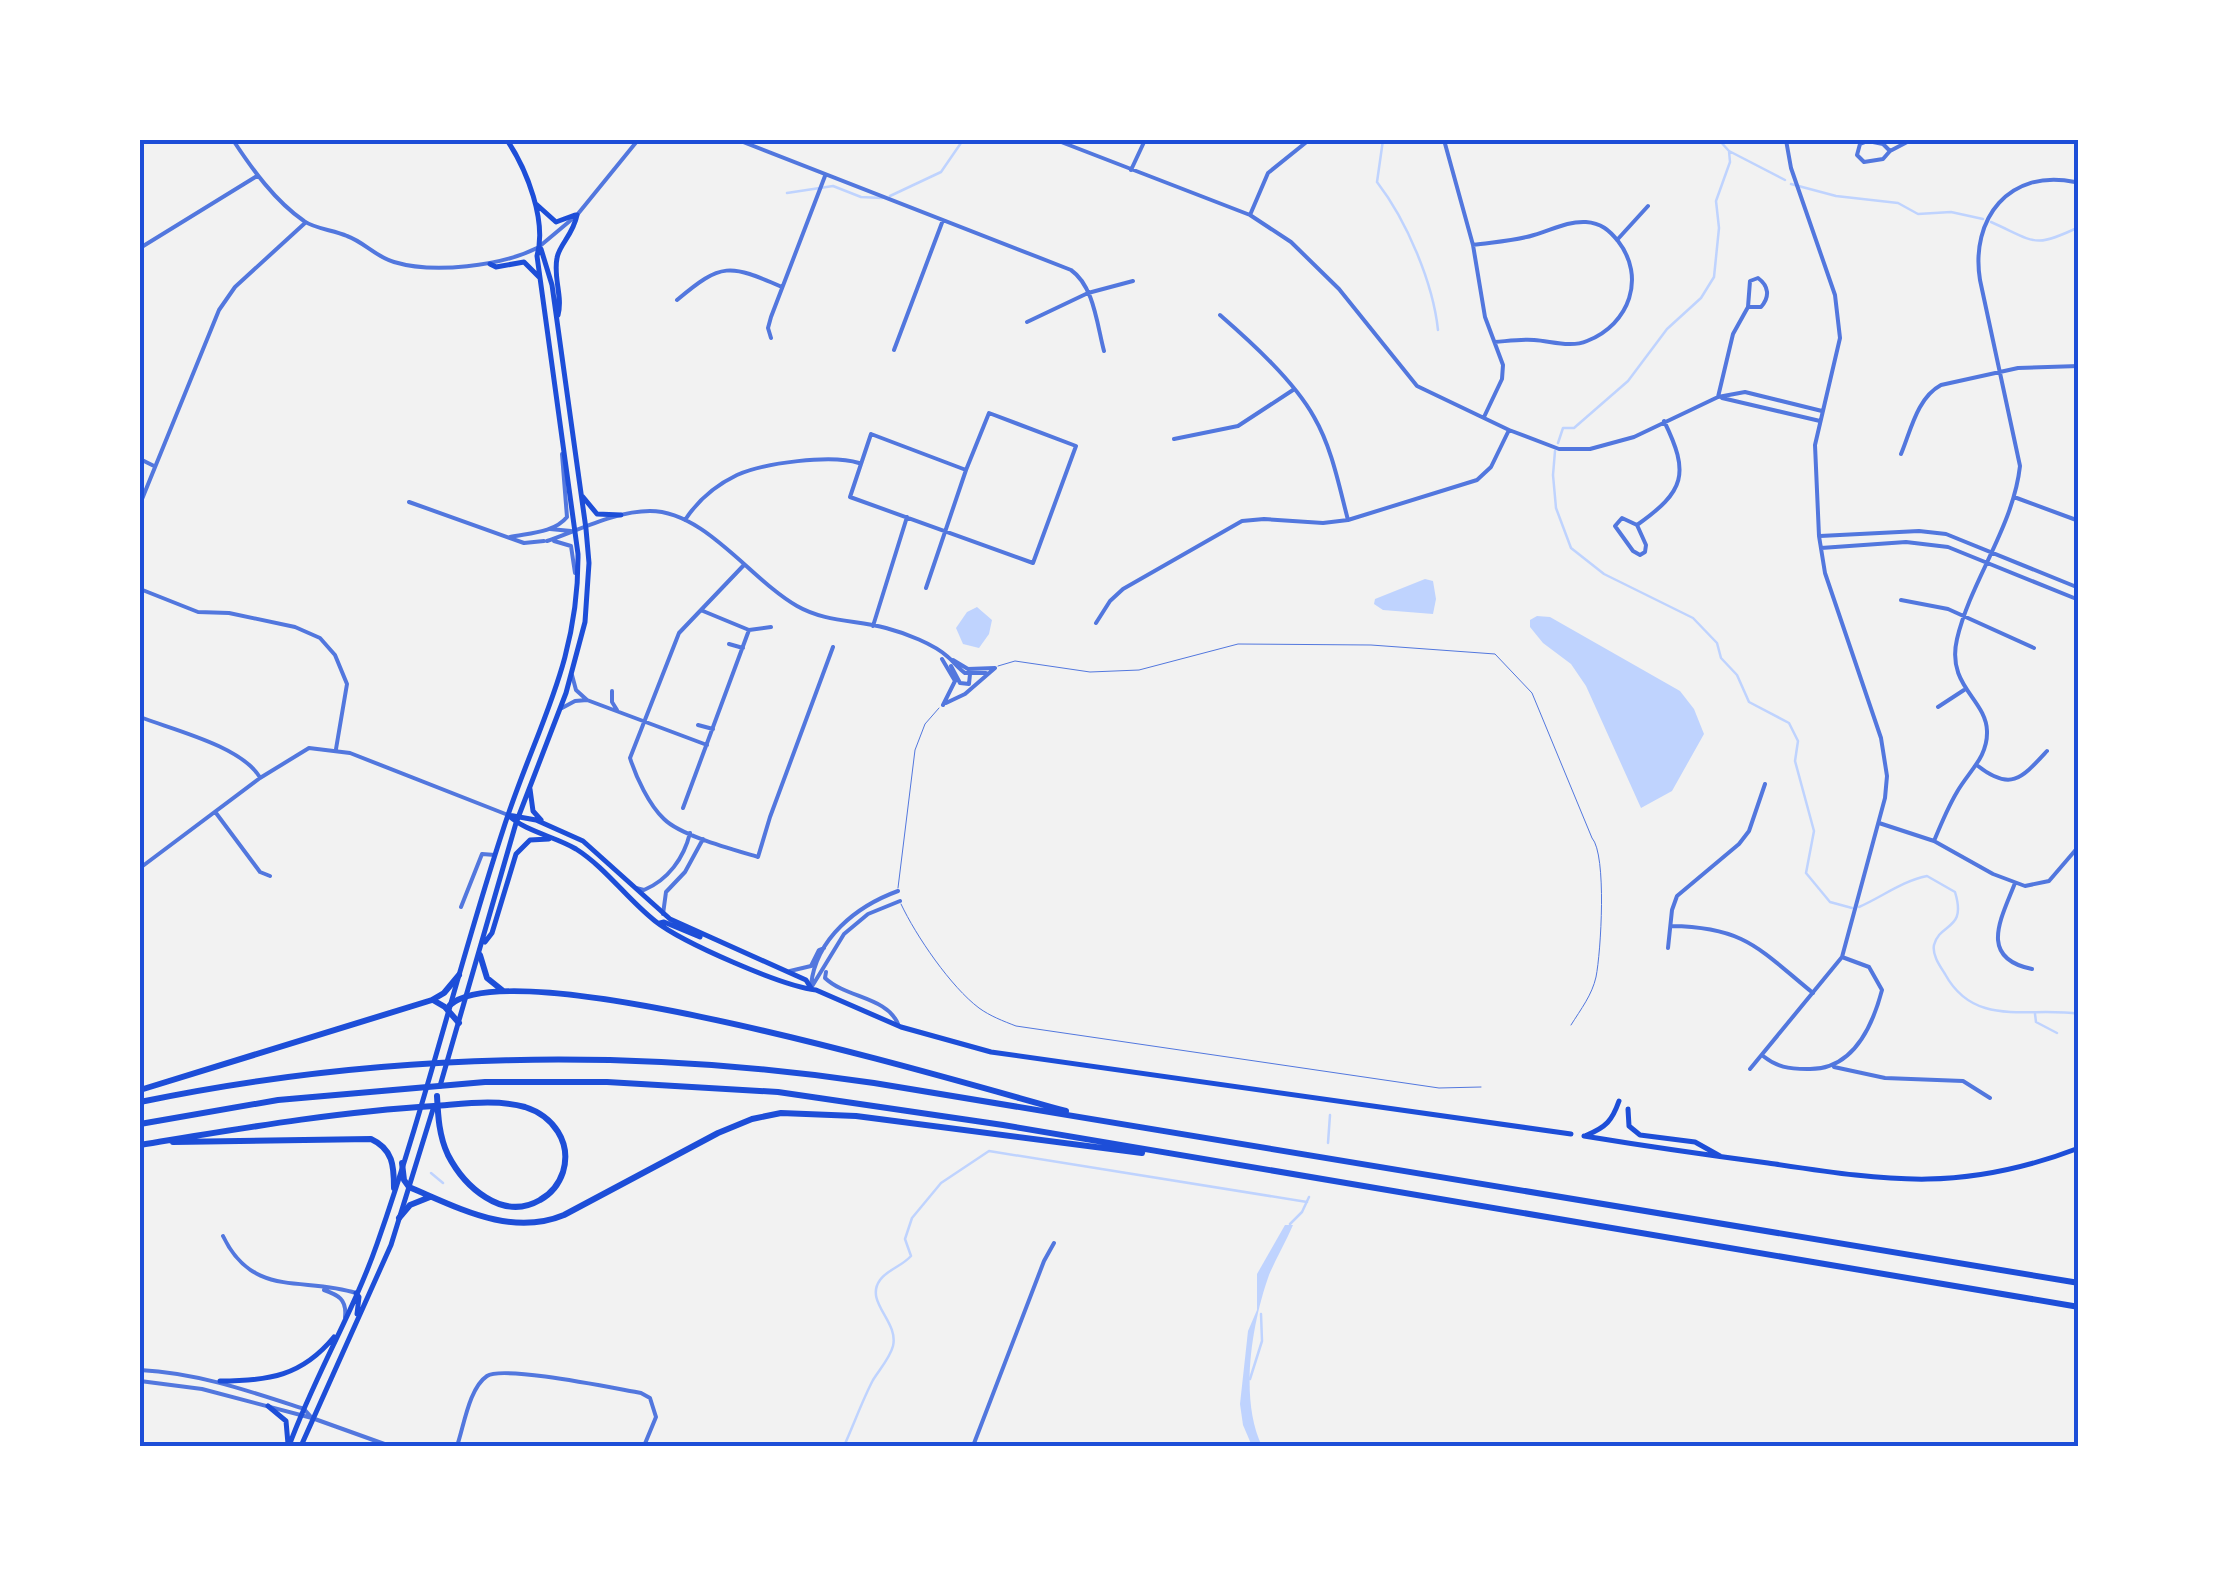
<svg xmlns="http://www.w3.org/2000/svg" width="2219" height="1586" viewBox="0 0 2219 1586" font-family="'Golos Text',sans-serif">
<rect width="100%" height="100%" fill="#f2f2f2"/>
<path fill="#bfd3fe" d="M1425,579L1433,581L1436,599L1433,614L1383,610L1374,604L1375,599Z
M977,607L992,620L989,634L979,648L963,644L956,628L967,612Z
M1537,616L1550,617L1680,691L1694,709L1704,734L1672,791L1641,808L1586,686L1571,664L1543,643L1530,627V620Z
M1285,1225H1293C1286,1242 1276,1258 1269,1275C1252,1323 1239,1399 1262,1446H1252L1243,1425L1240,1404L1248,1331L1257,1310V1274Z"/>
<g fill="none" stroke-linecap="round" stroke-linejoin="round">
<path stroke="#bfd3fe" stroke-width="2.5" d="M1383,140L1377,182C1407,221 1433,283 1438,330
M1719,140L1729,151L1785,180
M1791,184L1836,196L1898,203L1918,214L1951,212L1983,219
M787,193L833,186L861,197L882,198
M890,196L941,172L963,140
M1991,222C2036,242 2033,249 2079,227
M1558,443L1563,428H1574L1628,381L1667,329L1701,298L1714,277L1719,228L1716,201L1730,162L1729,151
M1555,451L1553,475L1556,508L1571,548L1604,574L1693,618L1717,643L1721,658L1737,675L1749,702L1789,723L1798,741L1795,761L1814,831L1806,873L1830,902L1852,908
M1859,907C1882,897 1902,881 1927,876L1955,892C1967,931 1940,922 1934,945C1932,955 1940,966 1945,974C1975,1029 2030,1006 2079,1014
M2035,1014L2036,1022L2057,1033
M1328,1143L1330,1115
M431,1173L443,1183
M1290,1224L1302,1212L1309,1197
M1250,1379L1262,1341L1261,1314
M844,1446C854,1424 862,1401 873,1380C879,1370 890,1358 893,1346C899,1321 864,1302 880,1280C888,1269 901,1267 911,1256L905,1239L912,1218L941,1183L989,1151L1307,1202"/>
<path stroke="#5277de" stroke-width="1" d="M998,666L1015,661L1090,672L1139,670L1238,644L1371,645L1495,654L1532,693L1592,838C1607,855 1601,952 1596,977C1592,995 1581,1009 1571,1025
M898,888L915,750L925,724L939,708
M901,904C916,936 951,987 979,1008C990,1016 1003,1021 1016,1026L1439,1088L1481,1087"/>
<path stroke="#5277de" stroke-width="4" d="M233,140C252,169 275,201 304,221C315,229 334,230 347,236C364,242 376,257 394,262C434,274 501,266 537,248
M738,140L1071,270C1094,286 1097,325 1104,351
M1056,140L1250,215L1291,242L1339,289L1417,386L1509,430L1559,449H1590L1634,437L1718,397L1745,392L1822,411
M1444,140L1473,245L1485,317L1503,365L1502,379L1484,417
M1868,141L1883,144L1890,151L1883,159L1864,162L1857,155L1860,144Z
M1890,151L1911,140
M1131,170L1145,140
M1250,215L1268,173L1309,140
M1617,240L1648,206
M1473,245C1493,242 1515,241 1534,235C1552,230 1567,221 1586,222C1601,223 1609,230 1618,241C1646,277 1630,324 1587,341C1571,348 1551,341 1534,340C1521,339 1508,341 1495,342
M140,248L257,176
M677,300C722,262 729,264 782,287
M1220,315C1251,342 1294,381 1314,417C1332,448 1339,486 1348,520
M1027,322L1088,293L1133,281
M771,338L768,328L771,317L825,176
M894,350L943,220
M1718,397L1733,334L1748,307L1750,281L1758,278C1769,286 1770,297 1761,307H1748
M1722,398L1820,421
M989,413L1076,446L1033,563L850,497L871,434L966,470Z
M1174,439L1238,426L1293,390
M1901,454C1911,430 1917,398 1941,385L2018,368L2079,366
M140,459L154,466
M2014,497L2079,521
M409,502L524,543L544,541
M140,504L219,310L235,287L305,223
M685,520C698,500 714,486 737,475C764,463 831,454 859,463
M1637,525L1646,545L1645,552L1640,555L1633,551L1615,526L1622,518L1637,525C1685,491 1690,474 1664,421
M550,529L571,531
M1820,536L1919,531L1946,534L2079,588
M510,537C529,533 554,533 567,517L562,454
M547,541C579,530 616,511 650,511C705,511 751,580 797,606C825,622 855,620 886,628C905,633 934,644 948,657C954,662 958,668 965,673H986
M554,541L571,546L575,573
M1821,548L1906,542L1948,547L2079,600
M743,566L679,633L630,758C636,777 649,805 664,819C681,836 735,850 758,857L770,817L833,647
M926,588L966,470
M140,589L198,612L229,613L295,627L320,638L335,655L347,684L336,749
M1901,600L1948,609L2034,648
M703,611L749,630
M1096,623L1110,601L1123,589L1242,521L1264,519L1323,523L1348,520L1477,480L1491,467L1509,430
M873,626L907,517
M729,644L743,648
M942,659L955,681L943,705
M953,660L968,669L995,668
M951,666L960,683
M572,675L576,690L587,700
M960,683L969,684L970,674
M612,691V702L617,710
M946,703L965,694L995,668
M1938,707L1964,690
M562,708L575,701L587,700L707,745
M140,717C174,730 240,746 259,776
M698,725L713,729
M1978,766C2011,792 2022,778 2047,751
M683,808L749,630L771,627
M216,813L260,872L270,876
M1879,823L1934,841L1993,874L2025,886L2049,881L2079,846
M1934,841C1941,824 1948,807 1957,792C1969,771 1988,757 1987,731C1986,699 1946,686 1957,639C1971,580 2013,528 2020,466L1980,280C1970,219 2009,168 2075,182
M140,868L260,778L309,748L350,753L508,815
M2015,883C2001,919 1978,958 2032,969
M636,888L644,890C668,880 684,858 690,833
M461,907L482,854L495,855
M663,914L666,892L685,872L703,839
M1671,926C1745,927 1759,949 1813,993
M1668,948L1672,910L1677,896L1739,844L1749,831L1765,784
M790,971L811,966L819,950L824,948
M826,972L825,978C846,998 887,997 898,1024
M811,985C816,938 857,906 898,891
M811,988L844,934L868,914L900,901
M1763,1056C1777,1067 1788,1069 1807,1069C1852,1071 1872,1028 1882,990L1869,967L1842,957
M1834,1067L1885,1078L1963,1081L1990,1098
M1750,1069L1842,957L1885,798L1887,776L1881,738L1825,573L1819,536L1815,445L1840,338L1835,295L1791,168L1786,140
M223,1236C253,1299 304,1276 356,1293
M324,1290C338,1295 347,1299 345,1317
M312,1418L390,1446
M457,1446C464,1426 469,1388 487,1376C503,1365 617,1389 641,1393L650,1398L656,1417L644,1446
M973,1446L1044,1261L1054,1243"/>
<path stroke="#5277de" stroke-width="4" d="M540,246L577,215L638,140
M140,1370C198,1373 249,1391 304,1409L312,1418
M140,1381L202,1389L312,1418"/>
<path stroke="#1d4ed8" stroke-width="5" d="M536,204L556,222L575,215
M490,264L496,267L524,262L539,277
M558,315C563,296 553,278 557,258C559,245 573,235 577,215
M583,497L597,514L621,515
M530,789L533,811L541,820
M508,815C526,832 554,836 576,849C606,868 627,899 655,921C683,943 782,986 816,990L901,1027L991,1052L1571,1134
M508,815L536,820L583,841L670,919L806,980L811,988
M660,923L664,922L700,937
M485,942L492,933L516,854L530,840L549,839
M440,1086L516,823L566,693L585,622L589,563L586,529L552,285L541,249
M1628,1109L1629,1126L1640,1135L1695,1142L1720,1156
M1587,1135C1606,1127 1612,1121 1619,1101
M1584,1136C1645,1146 1707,1155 1768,1163C1889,1181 1961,1193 2079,1148
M356,1293L359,1297L357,1314
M220,1381C269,1381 302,1376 334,1337
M268,1406L286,1421L288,1444
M289,1446C314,1377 353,1313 377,1244C425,1108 458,967 503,830C535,729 579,665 578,554L537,256C547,221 527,170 507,140
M301,1446L391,1245L434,1106"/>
<path stroke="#1d4ed8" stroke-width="6" d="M480,955L487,978L502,990
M433,1000L445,1007L459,1023
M450,1005C517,948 969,1085 1066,1111
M140,1090L432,1000L444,993L459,975
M140,1102C380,1052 632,1047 874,1083L2079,1283
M140,1124L278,1100L485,1082H607L778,1092L1003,1125L2079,1307
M173,1142L371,1139C393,1149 394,1166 394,1188
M140,1145C238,1129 334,1112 434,1106C463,1104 496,1099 525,1107C553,1116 572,1142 563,1172C559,1184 551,1194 540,1200C502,1222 464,1186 448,1155C439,1136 438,1116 437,1096
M402,1163L404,1180L409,1187C459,1208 511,1237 564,1215L718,1133L752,1119L781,1113L856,1116L1142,1153
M399,1218L410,1205L430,1197"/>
</g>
<rect width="2219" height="1586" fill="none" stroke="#ffffff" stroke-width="285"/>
<rect x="142" y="142" width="1934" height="1302" fill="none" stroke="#1d4ed8" stroke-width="4"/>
</svg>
